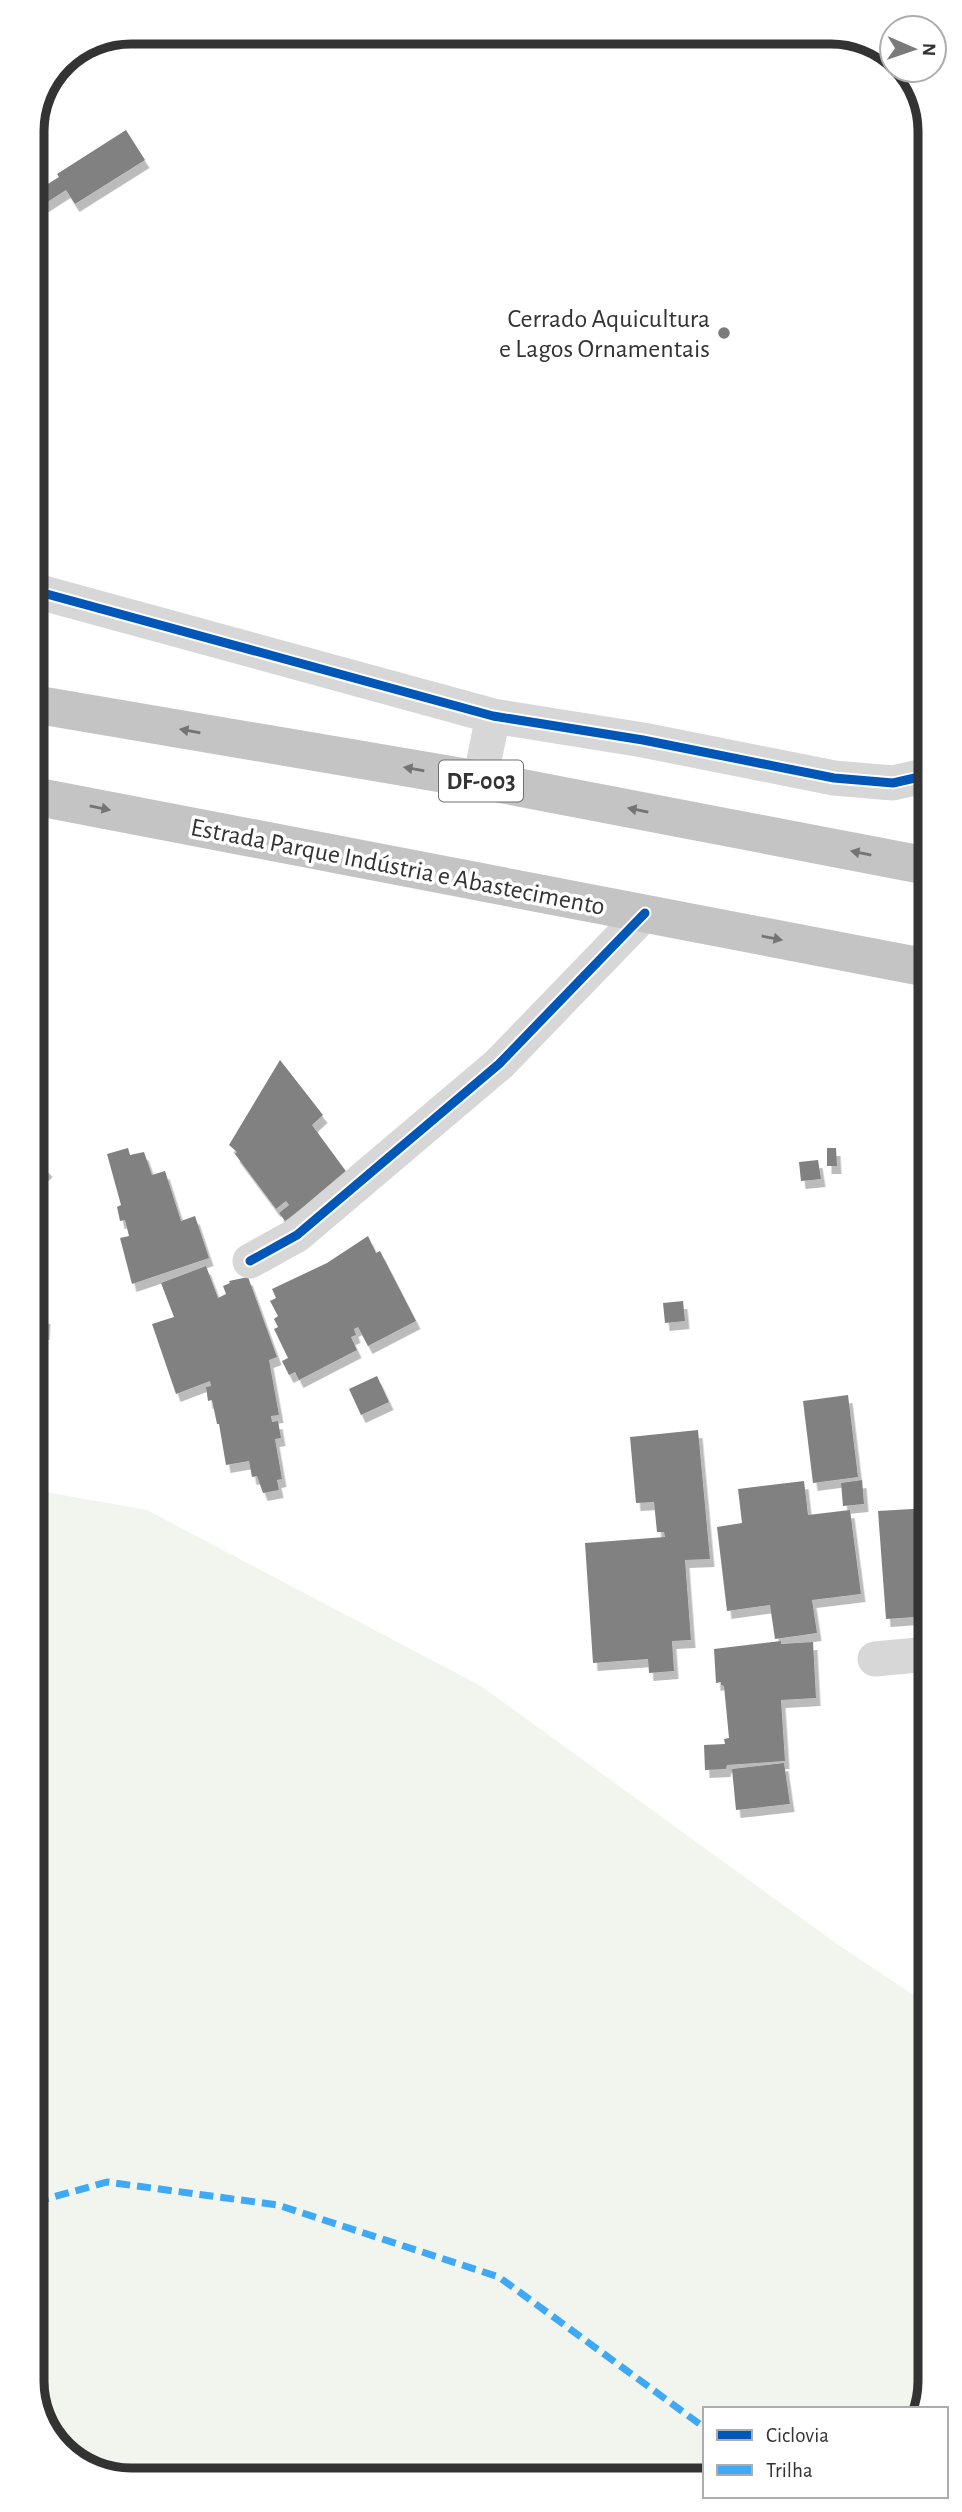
<svg xmlns="http://www.w3.org/2000/svg" width="962" height="2512" viewBox="0 0 962 2512" font-family="'Alegreya Sans',sans-serif">
<defs>
<filter id="shadow"><feDropShadow dx="4.5" dy="8" stdDeviation="0" flood-color="#0004"/></filter>
</defs>
<rect width="100%" height="100%" fill="#fff"/>
<path fill="#f1f5ed" d="M34,1490L147,1510L481,1686L840,1946L930,2006V2381L921,2409H705V2478L124,2480L70,2460L35,2407Z"/>
<path fill="#818181" filter="url(#shadow)" d="M126,130L145,160L75,204L66,190L32,212V194L59,177L57,174Z
M280,1060L323,1115L312,1125L348,1174L285,1221L279,1213L289,1205L286,1201L276,1209L235,1154L237,1152L229,1145Z
M128,1148L130,1155L144,1152L152,1175L165,1171L181,1221L195,1216L209,1258L132,1284L120,1238L129,1236L125,1220L120,1221L117,1207L121,1205L107,1154Z
M827,1148H836L837,1166H827Z
M33,1153L48,1169L33,1184Z
M818,1160L821,1179L801,1181L799,1162Z
M368,1236L376,1253L380,1251L416,1321L368,1346L358,1327L354,1329L356,1335L351,1337L357,1350L299,1380L295,1372L289,1375L282,1361L288,1358L274,1329L278,1327L274,1319L278,1316L270,1301L276,1298L272,1289L327,1263Z
M206,1266L218,1298L226,1294L223,1286L230,1283L229,1281L248,1277L277,1357L269,1360L279,1415L271,1416L272,1422L278,1421L281,1438L275,1439L282,1479L277,1480L279,1490L263,1493L257,1476L252,1477L249,1461L226,1465L219,1424H217L212,1400L208,1401L206,1387L211,1386L210,1381L176,1394L152,1324L174,1317L161,1283Z
M683,1301L685,1321L665,1323L663,1303Z
M33,1316H46L45,1332H33Z
M377,1376L389,1402L361,1415L349,1389Z
M848,1395L858,1477L813,1483L803,1401Z
M698,1430L710,1559L685,1560L691,1640L672,1641L674,1671L649,1673L648,1659L593,1663L585,1543L665,1537L664,1532H657L654,1502L636,1503L630,1437Z
M862,1480L864,1504L843,1506L841,1483Z
M804,1481L808,1515L850,1510L861,1594L812,1600L817,1633L775,1639L770,1605L727,1611L717,1527L742,1523L738,1489Z
M929,1508V1616L886,1619L878,1511Z
M781,1641V1644L813,1642L816,1698L781,1700L785,1761L727,1765L726,1769L705,1770L704,1745L725,1744L724,1739L729,1738L724,1686L721,1685V1682L716,1683L714,1649Z
M784,1763L790,1804L736,1810L732,1769Z"/>
<g fill="none" stroke-linecap="round" stroke-linejoin="round">
<path stroke="#d7d7d7" stroke-width="35" d="M32,590L493,716L643,740L834,778L893,783L928,775
M480,780L493,716
M250,1261L297,1235L499,1064L645,913
M875,1659L929,1654"/>
<path stroke="#c4c4c4" stroke-width="38" d="M33,704L480,780L928,866
M33,796L928,968"/>
<path stroke="#3fa9f5" stroke-width="7" stroke-dasharray="14 7" stroke-linecap="butt" d="M35,2202L107,2182L278,2205L499,2277L705,2428"/>
<defs>
<path id="cycleway" d="M32,590L493,716L643,740L834,778L893,783L928,775
M250,1261L297,1235L499,1064L645,913"/>
</defs>
<use href="#cycleway" stroke="#fff" stroke-width="13"/>
<use href="#cycleway" stroke="#0057b8" stroke-width="9"/>
</g>
<defs><path id="oneway-solid" d="M-6-.8H1V-3.2L6.5 0L1 3.2V.8H-6Z" transform="scale(1.75)"/></defs>
<g fill="#747474">
<use href="#oneway-solid" transform="translate(190 731) rotate(-170)"/>
<use href="#oneway-solid" transform="translate(414 769) rotate(-170)"/>
<use href="#oneway-solid" transform="translate(100 808) rotate(11)"/>
<use href="#oneway-solid" transform="translate(638 810) rotate(-169)"/>
<use href="#oneway-solid" transform="translate(861 853) rotate(-169)"/>
<use href="#oneway-solid" transform="translate(772 938) rotate(11)"/>
</g>
<circle fill="#7a7a7a" stroke="#fff" stroke-width="2.5" cx="724" cy="333" r="7"/>
<g text-anchor="middle" stroke-width="7" stroke-linejoin="round" paint-order="stroke">
<rect fill="#fff" stroke="#707070" stroke-width="2" x="439" y="760.5" width="84" height="41" rx="5"/>
<g font-size="24" font-weight="bold" fill="#333">
<text x="481" y="789">DF-003</text>
</g>
<g font-size="26" fill="#333" stroke="#fff" text-anchor="end">
<text x="710" y="327">Cerrado Aquicultura<tspan x="710" dy="30">e Lagos Ornamentais</tspan></text>
</g>
<g font-size="26" fill="#333" stroke="#fff">
<text transform="translate(398 866) rotate(11)" y="9">Estrada Parque Indústria e Abastecimento</text>
</g>
</g>
<path d="M0 0H962V2512H0ZM131 44H831A87 87 0 0 1 918 131V2381A87 87 0 0 1 831 2468H131A87 87 0 0 1 44 2381V131A87 87 0 0 1 131 44Z" fill="#fff" fill-rule="evenodd"/>
<path fill="none" stroke="#333" stroke-width="9" d="M131 44H831A87 87 0 0 1 918 131V2381A87 87 0 0 1 831 2468H131A87 87 0 0 1 44 2381V131A87 87 0 0 1 131 44Z"/>
<rect x="703" y="2407" width="245" height="91" fill="#ffffff" stroke="#adadad" stroke-width="2"/>
<rect x="717" y="2430" width="35" height="10" fill="#0057b8" stroke="#adadad" stroke-width="2"/>
<text x="766" y="2442" font-size="21" fill="#333333">Ciclovia</text>
<rect x="717" y="2465" width="35" height="10" fill="#3fa9f5" stroke="#adadad" stroke-width="2"/>
<text x="766" y="2477" font-size="21" fill="#333333">Trilha</text>
<g transform="translate(913 49) rotate(92)"><circle r="33" fill="#ffffff" stroke="#adadad" stroke-width="2"/>
<path d="M0-5L12 26L0 18L-12 26Z" fill="#7a7a7a"/>
<text y="-10" font-size="19" font-weight="bold" text-anchor="middle" fill="#333333">N</text>
</g>
</svg>
